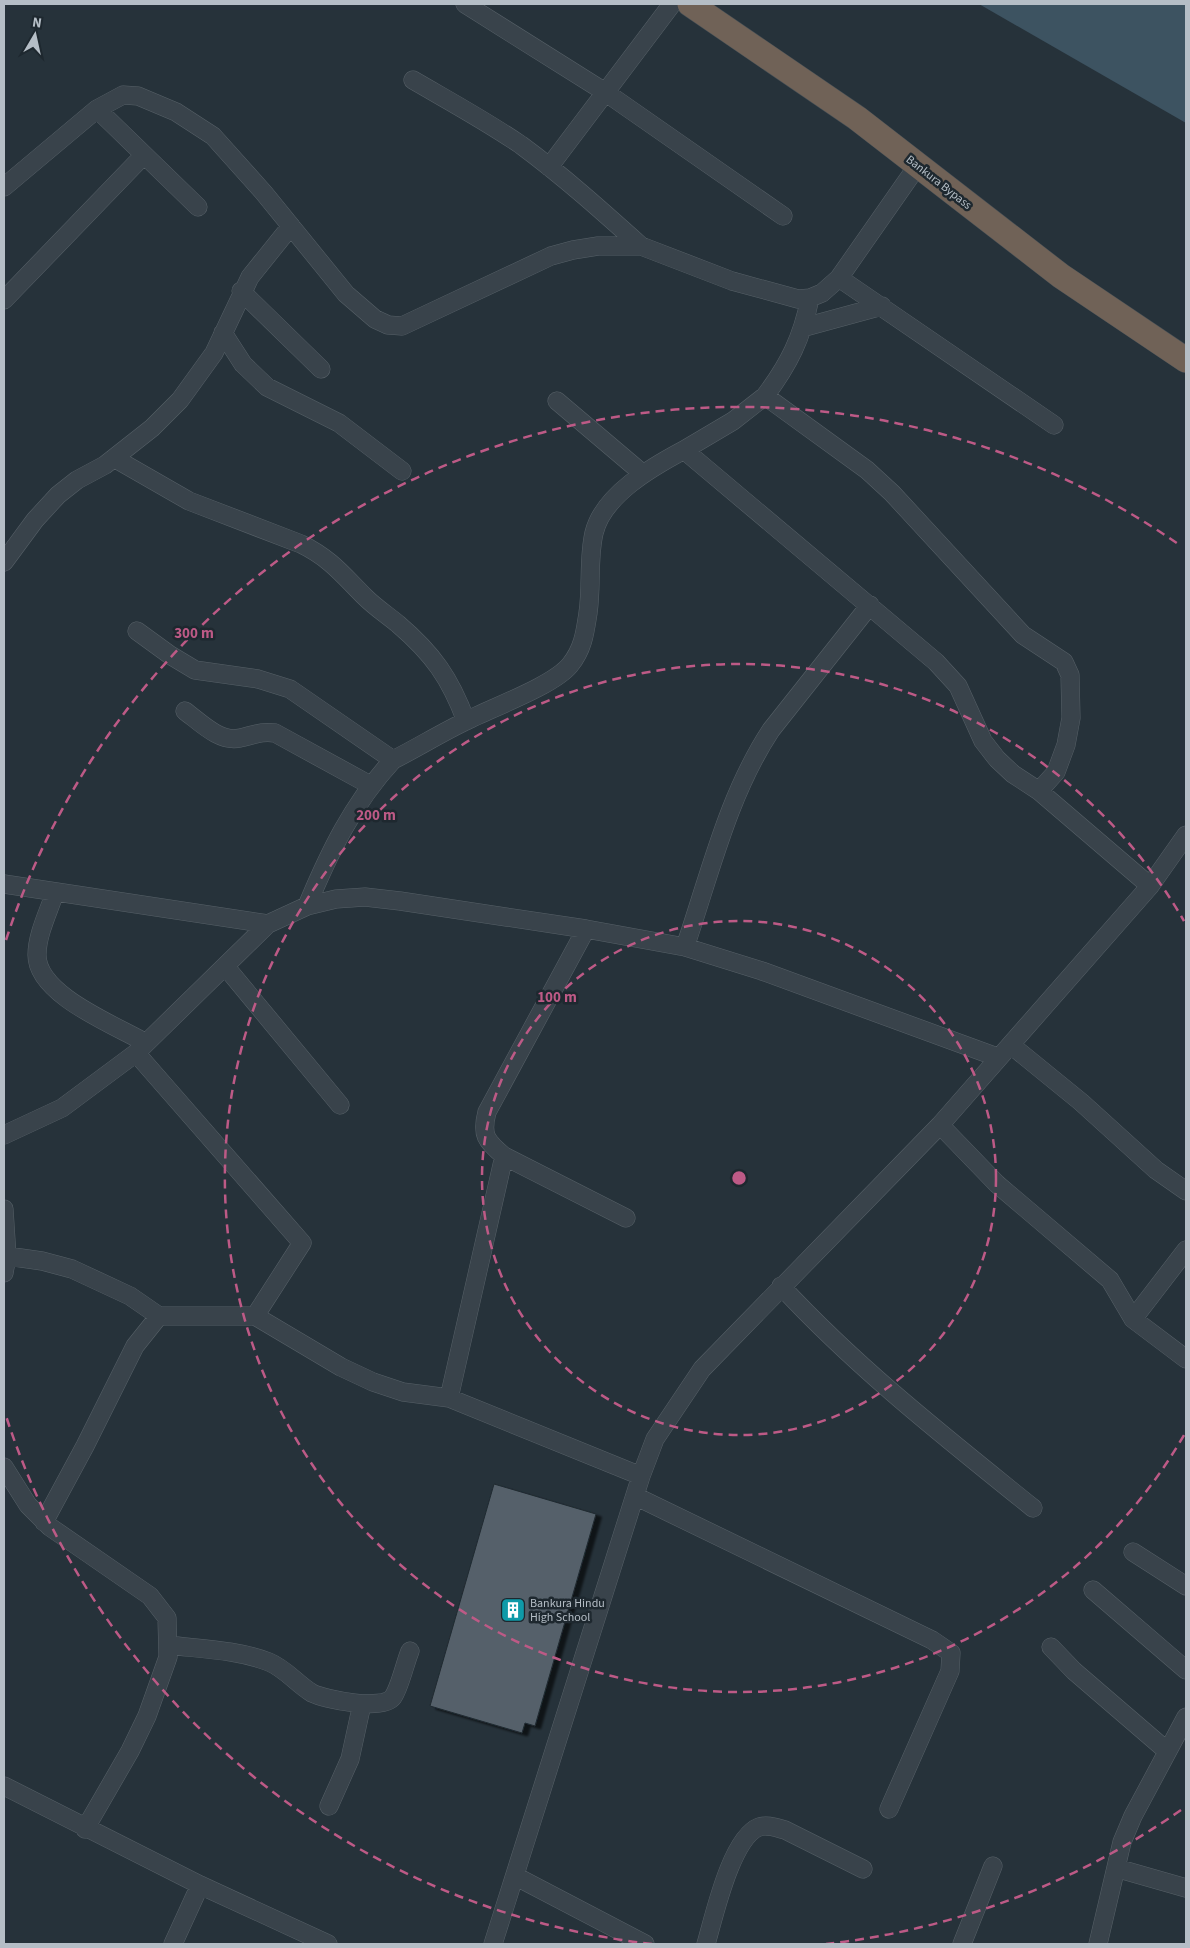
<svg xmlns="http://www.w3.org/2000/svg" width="1190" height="1948" viewBox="0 0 1190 1948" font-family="'Source Sans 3',sans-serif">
<defs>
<filter id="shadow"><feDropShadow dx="5.5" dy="3" stdDeviation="1" flood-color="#0009"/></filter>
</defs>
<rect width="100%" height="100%" fill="#26323a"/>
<path fill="#3d5361" d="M979,4H1186V123Z"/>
<path fill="#54616a" stroke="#202a31" filter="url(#shadow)" d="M494,1484L596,1514L535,1726L525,1723L522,1733L430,1706Z"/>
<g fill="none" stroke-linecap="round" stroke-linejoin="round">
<defs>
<path id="minor" d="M465,4L605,92L783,216
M413,80C449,101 486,121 521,145C563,176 602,211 641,246
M97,109L198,207
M549,167L672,4
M4,187L97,109L123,95L138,96L176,112L213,136L264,193L346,294L375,319L388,325L402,326L551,256L573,250L598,246H641L732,281L798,299L810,298L822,293L839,278L918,165
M839,278L1054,425
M241,291L321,369
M4,300L143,156
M805,327L882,306
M223,333L243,364L267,387L339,423L402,471
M765,396C789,364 802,338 810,298
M557,401L642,473
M684,450L733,421L765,396L867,470L892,493L1023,635L1064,662L1070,675L1071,718L1066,745L1056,772L1039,791
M114,458L189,501L301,544C330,558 343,575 365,597C375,607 387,615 398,624C433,654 450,678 466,721
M4,562L35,520L58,495L77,480L105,465L152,428L180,400L214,353L250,277L291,226
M137,631L170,655L195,670L258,679L290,689L393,760C353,803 329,853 307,906
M185,711C200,722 220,743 240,738C254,735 261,731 275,733L370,785
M393,760C417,748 441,733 466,721C491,708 553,686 570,665C583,649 585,633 588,613C592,586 588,559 594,533C603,495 652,467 684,450L936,662L958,686L983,741L997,759L1013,774L1039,791L1150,886
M4,884L268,924
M55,892C49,911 37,934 37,955C37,995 115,1025 146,1043
M586,929L487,1112C481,1135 486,1141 504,1156L626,1218
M685,947C710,874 728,795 771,730L870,605
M225,966L340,1105
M1011,1045L1081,1102L1156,1170L1186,1191
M136,1053L302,1243L255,1316
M940,1125L997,1184L1110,1280L1133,1319L1186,1359
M4,1135L62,1108L136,1053L268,924L307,906L336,899L365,897L400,901L586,929L685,947L762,971L997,1057
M4,1209L7,1256L4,1273
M7,1256L42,1261L72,1269L130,1296L159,1316H255L341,1367L373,1382L403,1392L449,1398L641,1476
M781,1286C858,1369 945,1437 1033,1508
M1133,1319L1186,1250
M449,1398L504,1156
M4,1467L28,1505L50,1527L150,1596L167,1618L168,1657L147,1716L130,1751L85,1829
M635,1496L932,1640L951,1653L950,1671L889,1809
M44,1522L85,1446L135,1346L159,1316
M1133,1552L1186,1586
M1093,1590L1186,1670
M168,1645C201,1649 238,1650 269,1662C286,1669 297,1684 312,1693C326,1700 383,1711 393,1697C400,1687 405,1663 410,1651
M1051,1647L1074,1671L1167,1751
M4,1786L200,1885L328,1944
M329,1806L350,1759L362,1704
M1116,1868L1186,1888
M515,1876L645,1944
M173,1944L200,1885
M493,1944L641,1476L655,1439L702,1369L940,1125L1150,886L1186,835
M706,1944C714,1917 731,1838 759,1827C767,1824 777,1828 785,1830L863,1869
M962,1944L993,1866
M1098,1944L1122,1842L1133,1816L1186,1717"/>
<path id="highway" d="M690,4L857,118L1061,276L1186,360"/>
</defs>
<use href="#minor" stroke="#576168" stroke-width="19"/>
<use href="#highway" stroke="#444e55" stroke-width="26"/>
<use href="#minor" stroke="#39434b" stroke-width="18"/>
<use href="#highway" stroke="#706257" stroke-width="25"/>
</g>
<g fill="none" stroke="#bd5a86" stroke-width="2.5" stroke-dasharray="9 6">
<circle cx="739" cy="1178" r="257"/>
<path d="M1184 1435A514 514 0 1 1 1184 921"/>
<path d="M1181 1810A771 771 0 0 1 826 1944M652 1944A771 771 0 0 1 6 1416M6 940A771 771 0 0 1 1181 546"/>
</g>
<defs>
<symbol id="building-square" viewBox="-11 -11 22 22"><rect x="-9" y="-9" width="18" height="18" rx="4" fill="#0f9aa8" stroke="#1e282f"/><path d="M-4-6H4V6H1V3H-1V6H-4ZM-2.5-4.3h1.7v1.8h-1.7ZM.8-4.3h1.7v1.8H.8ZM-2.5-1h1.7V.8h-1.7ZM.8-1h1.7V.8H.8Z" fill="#fff"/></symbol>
</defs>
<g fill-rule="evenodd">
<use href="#building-square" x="499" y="1596" width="28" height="28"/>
</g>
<g text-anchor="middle" stroke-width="5" stroke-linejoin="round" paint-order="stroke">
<g font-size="12" fill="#b5bec6" stroke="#1e282f">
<text transform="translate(939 182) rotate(38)" y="4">Bankura Bypass</text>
</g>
<g font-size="12" fill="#b5bec6" stroke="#1e282f" text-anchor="start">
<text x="530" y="1607">Bankura Hindu<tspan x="530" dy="14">High School</tspan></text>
</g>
</g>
<circle cx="739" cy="1178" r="8" fill="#bd5a86" stroke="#1e282f" stroke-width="2.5"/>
<g font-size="15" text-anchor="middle" font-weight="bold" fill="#bd5a86" stroke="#1e282f" stroke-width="5" stroke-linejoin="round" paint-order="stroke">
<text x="194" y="638">300 m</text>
<text x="376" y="820">200 m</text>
<text x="557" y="1002">100 m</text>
</g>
<rect width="1190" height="1948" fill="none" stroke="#b5bec6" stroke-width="10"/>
<g transform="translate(35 35) rotate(9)" stroke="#1e282f" stroke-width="4" paint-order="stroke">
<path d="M0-4L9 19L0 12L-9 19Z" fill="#b5bec6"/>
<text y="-8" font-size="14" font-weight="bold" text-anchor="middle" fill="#b5bec6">N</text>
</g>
</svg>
